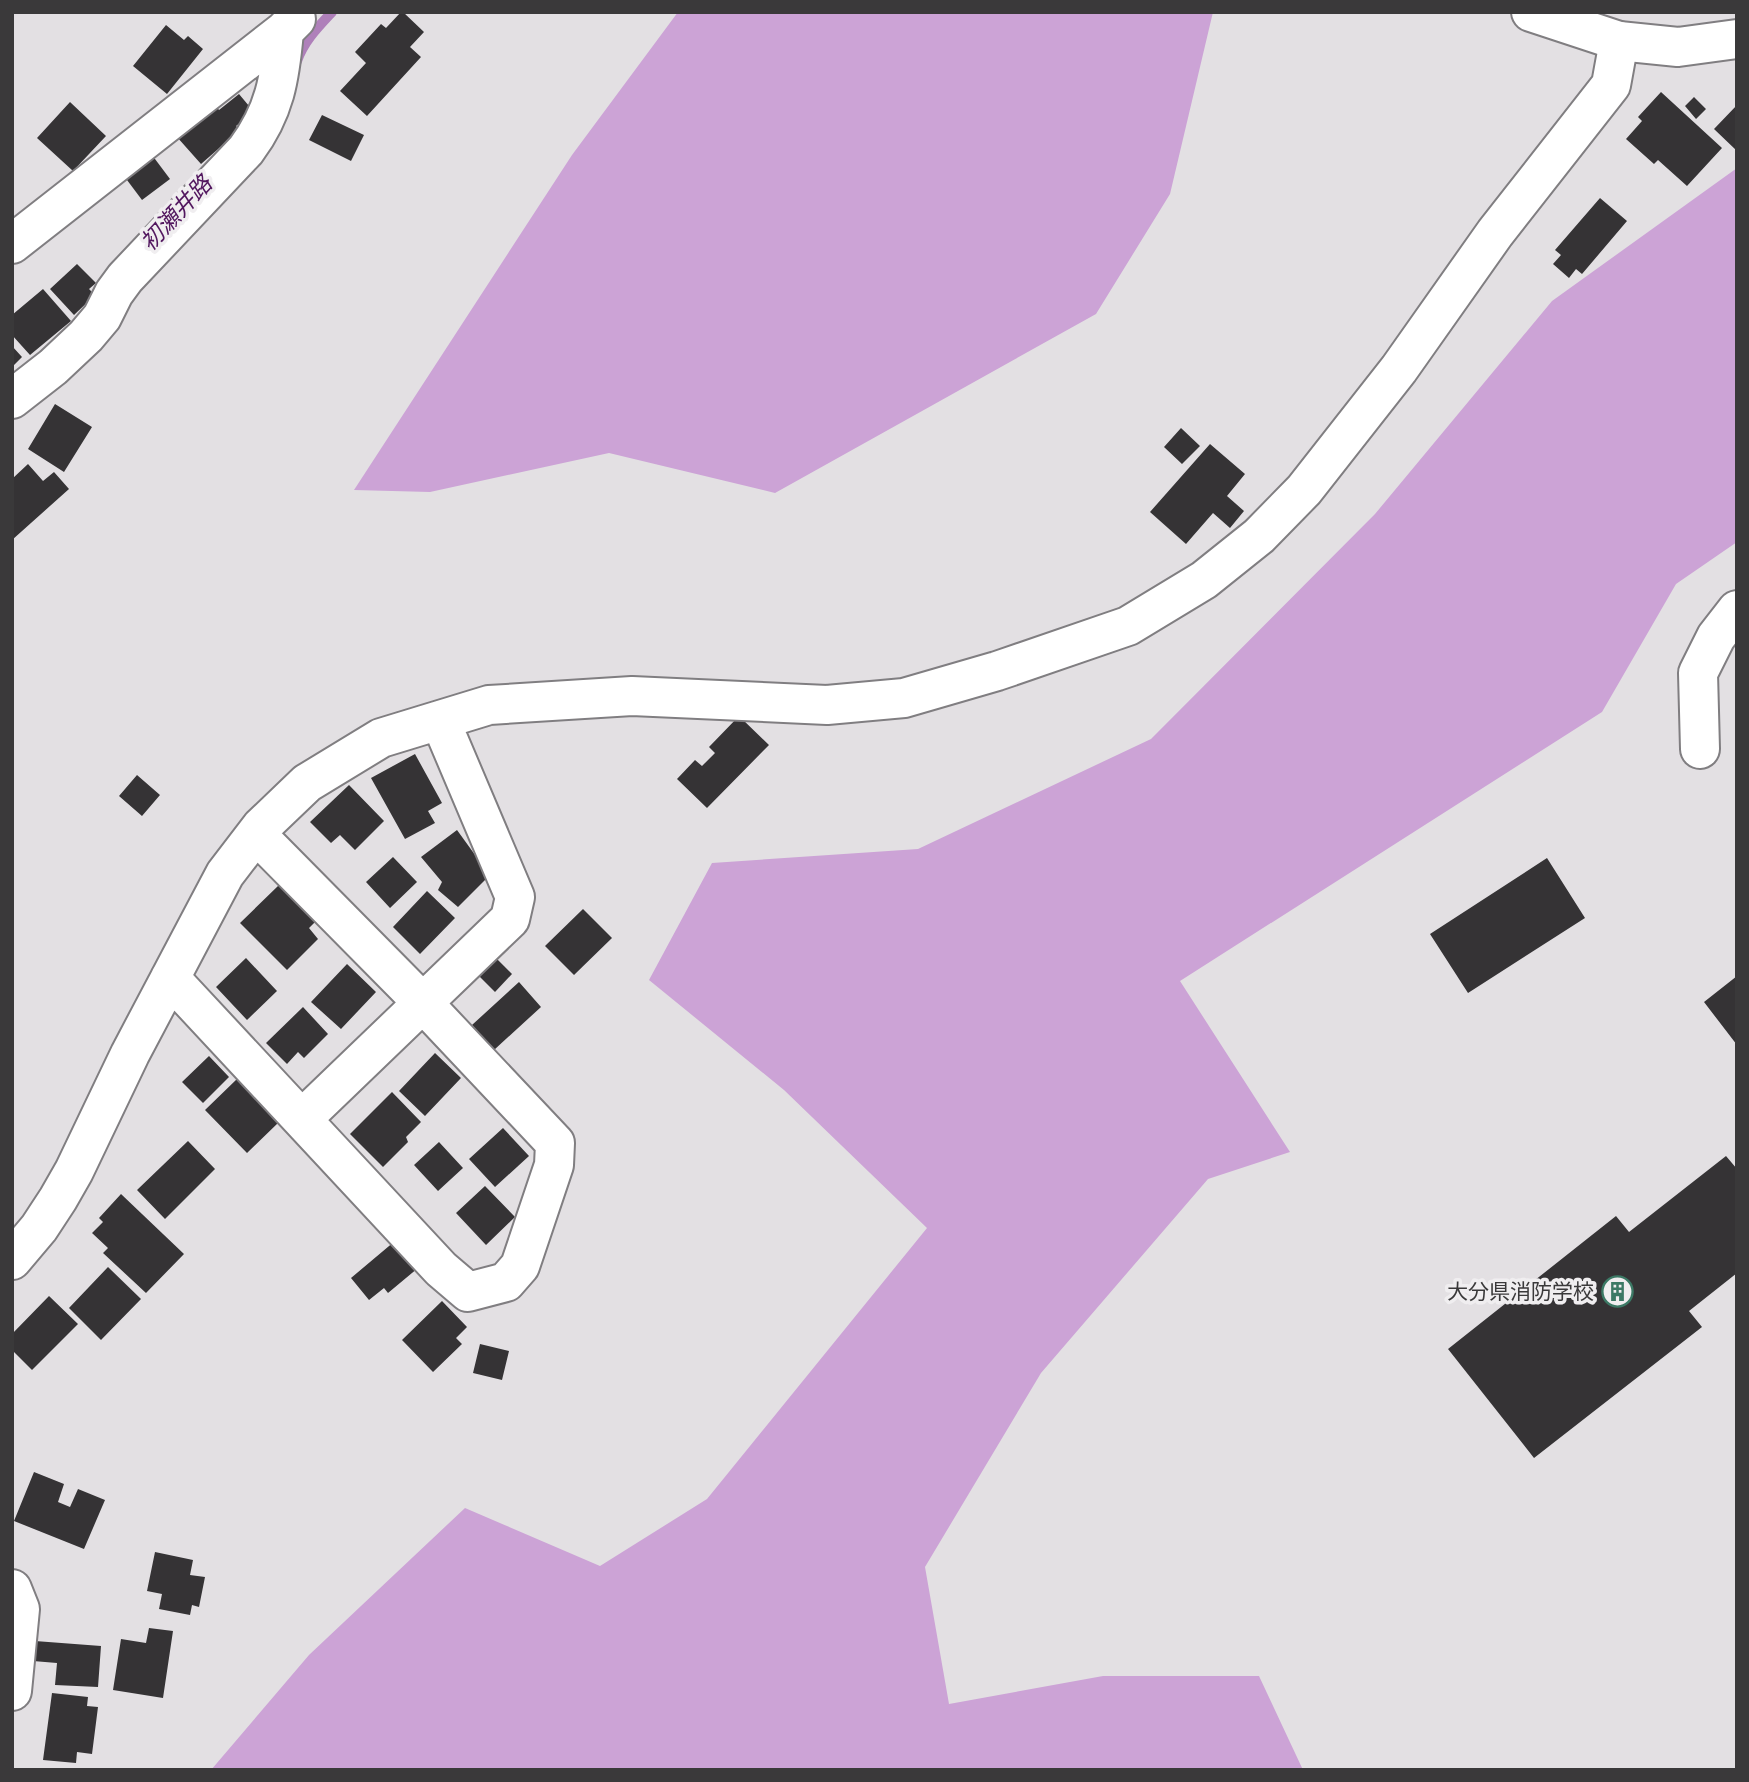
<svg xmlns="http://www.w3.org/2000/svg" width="1749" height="1782" viewBox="0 0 1749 1782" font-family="'Roboto Condensed','Noto Sans JP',sans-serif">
<rect width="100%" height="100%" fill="#e3e0e3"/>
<path fill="#cca3d6" d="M678,12H1213L1170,194L1096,314L775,493L609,453L430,492L354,490L572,155Z
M1737,168V542L1676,584L1602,712L1180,981L1290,1152L1208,1179L1041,1373L925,1567L949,1704L1103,1676H1259L1303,1770H211L309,1655L465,1508L600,1566L707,1499L927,1228L784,1090L649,980L712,863L918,849L1151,739L1375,514L1552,301Z"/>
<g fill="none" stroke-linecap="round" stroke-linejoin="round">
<path stroke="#af80ba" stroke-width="10" d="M297,61C304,41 318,27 332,12"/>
</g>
<path fill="#353335" d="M401,12H403L424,32L410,47L421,57L367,116L340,91L366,63L355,52L381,24L386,28Z
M166,25L184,40L188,36L203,49L167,94L133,66Z
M1661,92L1722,148L1687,186L1658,160L1654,164L1626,139L1642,121L1638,117Z
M239,94L254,112L236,126L240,130L201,164L177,137L215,105L219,110Z
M1694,97L1706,109L1696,119L1685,106Z
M70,102L106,136L73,171L37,138Z
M1737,105V151L1714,129Z
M322,115L364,135L351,161L309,140Z
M152,155L170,179L142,200L124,176Z
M1600,198L1627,221L1582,274L1576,269L1569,278L1553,264L1561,255L1555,250Z
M77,264L96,283L89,289L95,295L74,315L50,289Z
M43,289L71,321L30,355L12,335V315Z
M12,346L22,357L12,367Z
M55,404L92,427L64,472L28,449Z
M1181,428L1200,446L1182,464L1164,447Z
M1210,444L1245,474L1227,496L1244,511L1230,528L1213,513L1186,544L1150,512Z
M28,464L43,481L54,472L69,489L12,540V479Z
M739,716L769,745L707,808L677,779L695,760L702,766L715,753L709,747Z
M415,754L442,803L428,811L435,823L405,839L371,778Z
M137,775L160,795L142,816L119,796Z
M349,785L384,821L355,850L340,835L331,843L310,822Z
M457,830L478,859L491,874L458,907L438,890L442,882L421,857Z
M393,857L417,882L390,908L366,882Z
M1547,858L1585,918L1468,993L1430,934Z
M279,885L316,921L309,928L318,939L287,970L240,923Z
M427,891L455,918L420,954L393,927Z
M583,909L612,938L574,975L545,946Z
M246,958L277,991L247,1020L216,987Z
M496,958L512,974L495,992L478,975Z
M347,964L376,992L341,1029L311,1002Z
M1737,976V1045L1704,1002Z
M519,982L541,1007L494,1050L472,1025Z
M303,1007L328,1034L304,1058L298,1052L287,1064L266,1043Z
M435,1053L461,1078L425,1116L399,1091Z
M209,1056L229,1077L203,1103L182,1082Z
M237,1079L279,1122L247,1153L205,1110Z
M392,1092L421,1122L406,1137L408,1142L383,1167L350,1134Z
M503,1128L529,1156L495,1187L469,1159Z
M188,1141L215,1169L165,1219L137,1190Z
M439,1142L463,1168L438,1191L414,1165Z
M1726,1156L1737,1169V1273L1689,1311L1702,1327L1534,1458L1448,1349L1616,1216L1629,1232Z
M485,1186L515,1217L486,1245L456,1213Z
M121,1194L184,1254L146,1293L103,1253L108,1248L92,1233L103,1222L99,1218Z
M395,1241L418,1268L388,1293L384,1288L369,1300L351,1278Z
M108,1267L141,1299L101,1340L69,1308Z
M49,1296L78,1324L32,1370L12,1350V1334Z
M442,1301L467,1327L456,1338L462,1344L433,1372L402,1340Z
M480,1344L509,1351L502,1380L473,1373Z
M34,1472L64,1484L58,1502L70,1507L78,1489L105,1500L84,1549L14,1521Z
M155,1552L193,1560L190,1575L205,1577L199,1607L192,1605L190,1615L159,1609L162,1594L147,1591Z
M149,1628L173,1631L163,1698L113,1690L121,1639L146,1643Z
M35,1641L101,1646L98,1687L55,1685L57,1663L33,1661Z
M52,1693L88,1697L87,1706L98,1707L92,1754L77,1752L76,1763L43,1760Z"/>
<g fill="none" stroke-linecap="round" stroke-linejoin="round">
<defs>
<path id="minor" d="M12,244L284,31L296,19
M12,399L53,367L86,336L102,317L114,293L125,278L246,150C275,111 280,78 284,31
M1700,749L1698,673L1716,637L1737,610
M170,978L441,1269L468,1292L506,1282L520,1266L554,1165L555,1143L423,1003L256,834
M302,1119L510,919L515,897L440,720
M12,1260L39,1228L58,1199L74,1171L130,1054L225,874L261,827L307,783L381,738L489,705L632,696L827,705L904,698L997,671L1128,626L1204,580L1259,536L1304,490L1399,369L1495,233L1611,85L1619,41
M12,1589L20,1609L12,1691"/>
<path id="tertiary" d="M1531,12L1619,41L1678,47L1737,39"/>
</defs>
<use href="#minor" stroke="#807e81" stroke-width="42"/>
<use href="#tertiary" stroke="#807e81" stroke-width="42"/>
<use href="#minor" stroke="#fff" stroke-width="38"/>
<use href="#tertiary" stroke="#fff" stroke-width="38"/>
</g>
<defs>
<symbol id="building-ring" viewBox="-11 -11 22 22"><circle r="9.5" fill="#f0eef0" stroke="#3c7965" stroke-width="1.5"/><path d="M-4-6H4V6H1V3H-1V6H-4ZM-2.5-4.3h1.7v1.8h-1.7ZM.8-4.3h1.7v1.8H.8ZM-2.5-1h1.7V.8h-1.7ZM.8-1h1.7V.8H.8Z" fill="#3c7965"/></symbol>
</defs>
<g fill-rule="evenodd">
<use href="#building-ring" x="1600" y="1274" width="35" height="35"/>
</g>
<g text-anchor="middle" stroke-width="7" stroke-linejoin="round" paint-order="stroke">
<g font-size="21" fill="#3a393a" stroke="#f0eef0" text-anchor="end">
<text x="1594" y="1299">大分県消防学校</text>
</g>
<g font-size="23" font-style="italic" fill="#52175f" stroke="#f0eef0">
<text transform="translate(176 213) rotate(-47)" y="8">初瀬井路</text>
</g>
</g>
<rect width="1749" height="1782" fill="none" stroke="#3a393a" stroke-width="28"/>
</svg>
